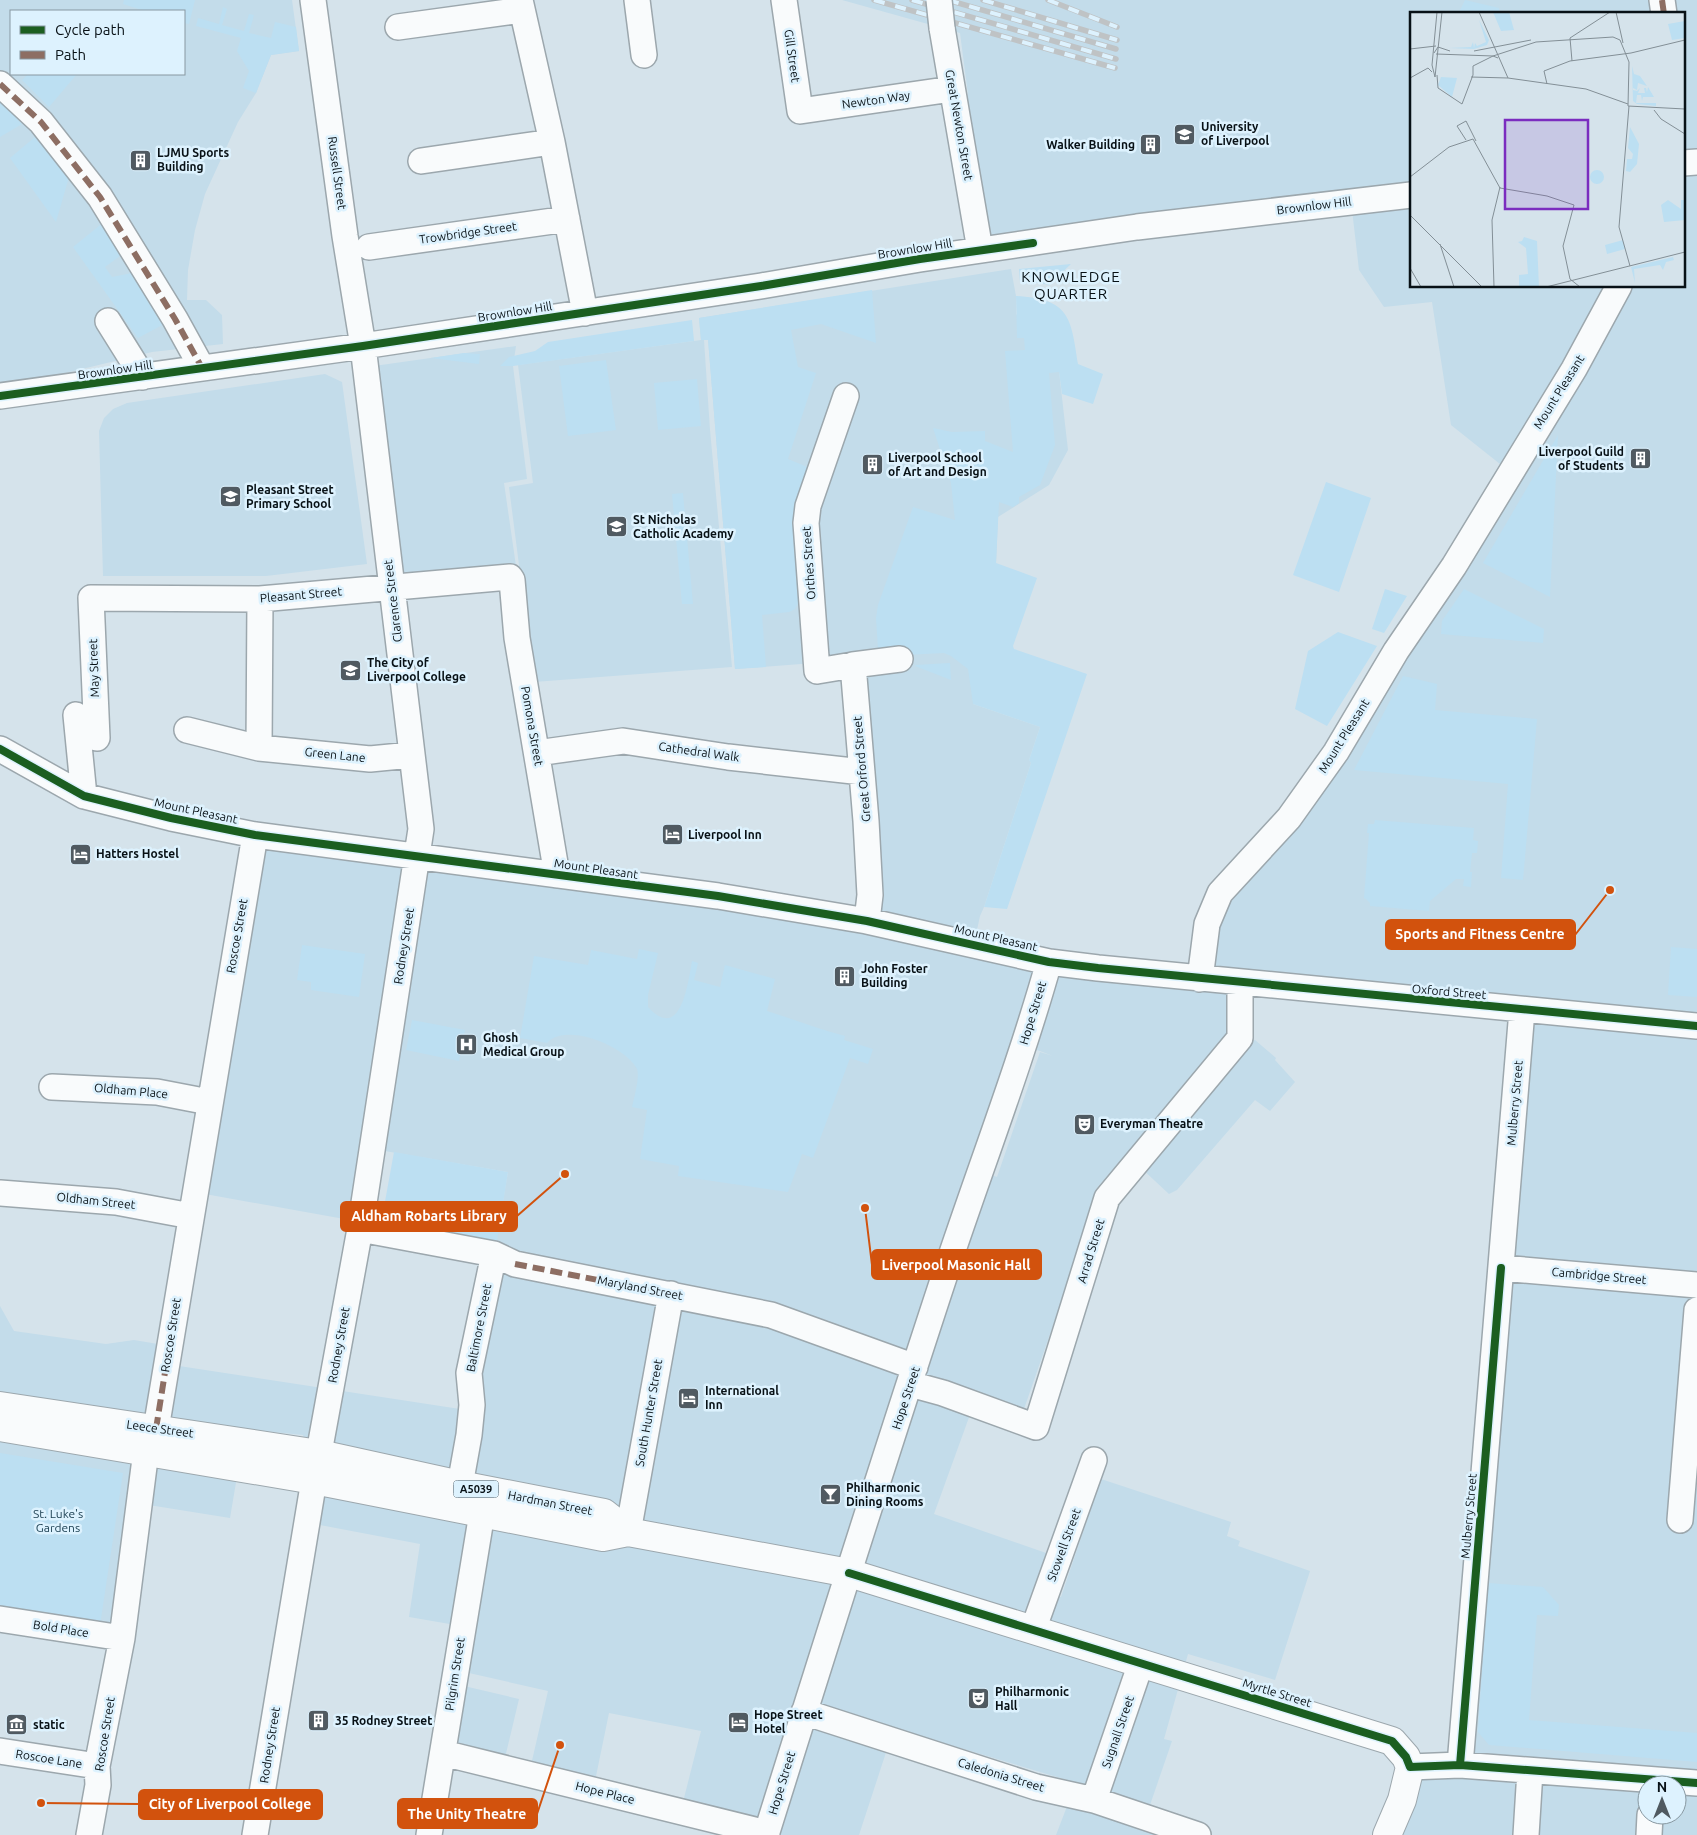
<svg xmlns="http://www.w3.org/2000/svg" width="1697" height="1835" viewBox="0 0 1697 1835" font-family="Ubuntu,sans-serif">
<rect width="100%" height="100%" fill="#d5e3eb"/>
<path fill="#c3dcea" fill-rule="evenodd" d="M0,0H292L299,51L271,55L256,93L238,122L205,194L195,230L188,270L187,300H206L222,315L223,344L152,352L0,389ZM11,11H184V74H11Z
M842,0H1697V1835H1387L1410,1767L1459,1765L1522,1010L1240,983V1038L1190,1110L1252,1041L1255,1040L1276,1058L1275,1060L1295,1082L1270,1111L1255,1100L1177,1190L1169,1194L1126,1154L1096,1189L1058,1311L1024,1409L1023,1410L976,1398L934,1514L1049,1554L1038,1590L1061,1597L1101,1479L1231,1522L1227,1536L1240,1541L1238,1546L1310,1571L1275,1680L1188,1654L1164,1739L1172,1741L1150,1805L894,1728L859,1835H766L683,1802L701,1731L609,1713L595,1781L531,1765L548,1691L469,1673L467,1670L473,1628L409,1617L420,1544L320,1525L325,1494L303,1435L245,1429L230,1518L130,1502L111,1625L0,1609V1306L14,1331L106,1344L134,1340L164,1345L166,1364L460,1409L494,1254L508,1172L373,1149L361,1222L194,1192L255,835L869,920L853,660L735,669L708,339L704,340L710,430L732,667L534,682L509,487L533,483L518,365L701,340L699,318L1011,269L1016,296V314L1057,354L1068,450L1049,485L998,517L996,564L973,704L1040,727L1029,760L1031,763L984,907L980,916L974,944L1200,978L1207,924L1289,818L1510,472L1451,425L1432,302L1384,307L1359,270L1351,201L980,250L956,110L968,94L960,33ZM1411,14H1683V286H1411ZM1024,1045L1053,1056L1040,1052L997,1177L980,1171ZM1647,1785H1677V1815H1647Z
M516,346L513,366L527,479L504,483L516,566L402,573L374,366Z
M325,374L342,382L367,564L266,576H103L99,431L104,418L113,409L127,403Z
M464,1686L519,1699L504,1762L449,1749Z
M1071,1796L1198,1835H1056Z"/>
<path fill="#bcdff2" d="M124,0H195L189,24L184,23V11H145L123,4Z
M1465,0L1499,8L1500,14H1458Z
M223,7L227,9L222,25L244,31L249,14L254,15L249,33L271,38L275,22L296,27L299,51L271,55L256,93L243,88L249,71L237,51L241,38L196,26L198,18L219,24Z
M28,74H77L49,107L22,80Z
M0,101L22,124L0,137Z
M35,137L69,177L56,222L10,158Z
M104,222L124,253L105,267L112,277L137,272L166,323L138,338L73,247Z
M1071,264L1049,285L1040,283L1020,282L1019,269Z
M872,290L876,343L821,324L791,330L798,367L816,373L788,459L812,469L801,598L795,609L789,612L762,615L766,667L735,669L708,340H701L699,318Z
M1016,296C1069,299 1071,316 1078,364L1103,374L1093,404L1062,394L1059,372L1049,373L1055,445L1040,485L1019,497V503L1013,507L999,502L996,563L1037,578L1013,646L1014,649L1087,674L1007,909L984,907L1031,763L1029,760L1040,727L973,704L968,669L951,656L944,653L904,655V648L878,649L876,618L878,605L913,507L955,520L951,483L933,428L952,432L985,431V441L1013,452L1005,351L1025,350L1024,338H1017Z
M692,320L694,341L513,366H500L509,357L535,351L548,342Z
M464,353L480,354L479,364L431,358Z
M606,360L616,430L568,436L559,366Z
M697,379L701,426L658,430L654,383Z
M1558,435L1550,597L1483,563Z
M1326,482L1371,498L1339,592L1293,575Z
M683,493L693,604H682L672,494Z
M1385,589L1407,596L1384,633L1372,629Z
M1464,589L1544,629L1543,643L1441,634L1442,621Z
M1338,632L1377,646L1327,726L1295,709L1308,651Z
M950,663L951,680L915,666L916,665Z
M1403,676L1437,684L1435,710L1537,719L1523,880L1501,878L1508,784L1354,770Z
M1375,820L1474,828L1473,840L1478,841L1477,853H1472L1470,872H1472L1471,887L1463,886L1464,879H1456L1430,901L1429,911L1370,906V903L1366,899L1364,898L1369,833H1367L1368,824H1374Z
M302,945L365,954L359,997L311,990V982L297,980Z
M1671,947L1697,949V997L1668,995Z
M639,949L658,953L648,995V1007C681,1043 688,983 692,961L698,963L694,980L720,987L725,965L775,979L767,1011C793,1019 818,1029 845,1036L844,1040L873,1049L868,1064L850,1058L813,1158L802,1154L788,1192L678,1176L679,1166L640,1159L647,1110L632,1107C634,1098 640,1077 637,1069C627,1047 566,1021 547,1043L520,1038L534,956L588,965L591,950L637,959Z
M412,1020L465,1030L459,1061L406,1050Z
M394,1152L508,1172L497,1241L382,1218Z
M0,1453L123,1473L100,1625L0,1608Z
M1488,1583L1543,1587L1559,1605L1558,1616L1537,1615L1529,1720L1697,1733V1762L1489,1745L1478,1732Z"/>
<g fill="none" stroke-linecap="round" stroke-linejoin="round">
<defs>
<path id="minor" d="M520,0L552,142L585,313
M637,0L644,55
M784,0L800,111L952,89
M1662,0L1664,14
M398,27L522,10
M942,28L980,250
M0,84L41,122L100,197L175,319L202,368
M421,161L552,142
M1683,163L1697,162
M369,247L567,219
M108,321L143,377
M0,396L363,346L761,286L920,259L1137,227L1411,195
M846,396L808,506L806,523L817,671L853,665
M260,599L259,748L370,759L411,755
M76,715L84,796
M187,730L259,748
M97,738L91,598L260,599L510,577L512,580L517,638L557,875
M0,749L84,796L171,818L255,835L718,896L867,921L1049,962L1098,968L1697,1026
M537,753L623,741L728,757L862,772
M867,921L870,895L866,821L853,665L900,659
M1200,979L1207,924L1220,893L1289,818L1336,752L1396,651L1454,566L1574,369L1619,286
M52,1087L157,1092L209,1102
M0,1193L116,1202L191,1216
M360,1229L494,1254L515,1264L771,1315L915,1367
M1501,1268L1697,1285
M910,1384L943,1393L1036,1427L1107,1198L1240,1038V983
M1680,1520L1697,1310
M628,1532L671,1294
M0,1619L122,1638
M1033,1630L1094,1460
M804,1712L1036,1787L1094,1800L1198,1835
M0,1751L97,1766
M443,1753L767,1833
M1460,1765L1522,1010
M1410,1767L1460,1765L1697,1783
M1094,1800L1141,1663
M89,1835L98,1785L97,1766L122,1638L146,1451L156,1429L255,835
M255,1835L314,1480L360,1229L421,829L363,346L345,236L313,0
M429,1835L482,1513L460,1485L469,1435L472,1405L469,1373L494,1254
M766,1835C825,1646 885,1456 947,1268C981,1166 1020,1065 1049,962
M1526,1835L1530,1771
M1649,1835L1650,1815"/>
<path id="major" d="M0,1406L319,1454L460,1485L604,1513L628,1532
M0,1427L314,1480L603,1537L628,1532L849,1573L1392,1741L1406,1757L1410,1767L1402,1800L1387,1835"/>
</defs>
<use href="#minor" stroke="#9ca7ad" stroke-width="28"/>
<use href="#major" stroke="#9ca7ad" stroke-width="30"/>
<use href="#minor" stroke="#f9fbfc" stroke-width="25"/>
<use href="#major" stroke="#f9fbfc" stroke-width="28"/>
<defs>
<path id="rail" d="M874,0L1115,68
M912,0L1116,59
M948,0L1116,49
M983,0L1117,40
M1048,0L1117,27"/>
</defs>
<use href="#rail" stroke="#bfc3c5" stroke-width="5.5"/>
<use href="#rail" stroke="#ddf2fe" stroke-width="4" stroke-dasharray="11" stroke-linecap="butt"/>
<defs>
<path id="minor-bridge" d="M939,0L942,28"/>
</defs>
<use href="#minor-bridge" stroke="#9ca7ad" stroke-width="28" stroke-linecap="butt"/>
<use href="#minor-bridge" stroke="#f9fbfc" stroke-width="25"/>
<path stroke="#8d6e63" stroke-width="6" stroke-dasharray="12 6" stroke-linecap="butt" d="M1662,0L1664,14
M0,84L41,122L100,197L175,319L202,368
M515,1264L650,1290
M156,1429L166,1366"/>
<defs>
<path id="cycleway" d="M0,396L363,346L761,286L920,259L1033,243
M0,749L84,796L171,818L255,835L718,896L867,921L1049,962L1098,968L1697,1026
M849,1573L1392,1741L1406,1757L1410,1767L1460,1765L1697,1783
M1460,1765L1501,1268"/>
</defs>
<use href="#cycleway" stroke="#ddf2fe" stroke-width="11"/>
<use href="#cycleway" stroke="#1b5e20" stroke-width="8"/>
</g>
<defs>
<symbol id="university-square" viewBox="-11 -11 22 22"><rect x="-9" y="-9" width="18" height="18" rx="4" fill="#505a61" stroke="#ddf2fe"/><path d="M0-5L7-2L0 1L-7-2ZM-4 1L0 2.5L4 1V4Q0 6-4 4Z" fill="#fff"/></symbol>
<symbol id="building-square" viewBox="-11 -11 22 22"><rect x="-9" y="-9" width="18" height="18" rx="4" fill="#505a61" stroke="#ddf2fe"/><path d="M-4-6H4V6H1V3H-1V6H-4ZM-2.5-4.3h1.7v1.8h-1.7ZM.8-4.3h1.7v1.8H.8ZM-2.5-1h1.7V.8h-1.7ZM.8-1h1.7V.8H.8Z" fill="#fff"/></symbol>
<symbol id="school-square" viewBox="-11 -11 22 22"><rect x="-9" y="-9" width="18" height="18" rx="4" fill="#505a61" stroke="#ddf2fe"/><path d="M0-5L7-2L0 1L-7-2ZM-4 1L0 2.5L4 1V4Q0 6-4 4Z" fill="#fff"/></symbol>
<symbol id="hotel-square" viewBox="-11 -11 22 22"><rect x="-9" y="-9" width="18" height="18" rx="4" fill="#505a61" stroke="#ddf2fe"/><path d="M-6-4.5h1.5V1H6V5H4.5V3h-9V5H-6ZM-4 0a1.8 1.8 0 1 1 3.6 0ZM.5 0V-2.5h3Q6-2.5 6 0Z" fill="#fff"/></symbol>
<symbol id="hospital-square" viewBox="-11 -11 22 22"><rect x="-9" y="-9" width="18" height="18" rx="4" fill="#505a61" stroke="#ddf2fe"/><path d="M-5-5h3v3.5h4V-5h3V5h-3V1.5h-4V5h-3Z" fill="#fff"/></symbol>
<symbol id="theatre-square" viewBox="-11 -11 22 22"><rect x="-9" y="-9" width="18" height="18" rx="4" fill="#505a61" stroke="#ddf2fe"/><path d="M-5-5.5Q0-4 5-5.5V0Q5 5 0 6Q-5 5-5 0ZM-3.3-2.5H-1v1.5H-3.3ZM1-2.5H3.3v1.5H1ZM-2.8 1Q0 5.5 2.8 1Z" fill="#fff"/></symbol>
<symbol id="bar-square" viewBox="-11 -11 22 22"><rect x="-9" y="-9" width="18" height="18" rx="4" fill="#505a61" stroke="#ddf2fe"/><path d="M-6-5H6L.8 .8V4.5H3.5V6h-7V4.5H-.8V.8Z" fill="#fff"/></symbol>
<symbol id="museum-square" viewBox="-11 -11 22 22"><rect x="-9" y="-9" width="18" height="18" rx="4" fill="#505a61" stroke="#ddf2fe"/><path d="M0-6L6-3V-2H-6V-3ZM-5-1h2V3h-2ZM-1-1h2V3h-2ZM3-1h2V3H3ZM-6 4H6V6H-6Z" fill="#fff"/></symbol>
</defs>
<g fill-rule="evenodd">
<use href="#university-square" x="1172" y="122" width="25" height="25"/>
<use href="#building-square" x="1138" y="132" width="25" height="25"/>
<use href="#building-square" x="128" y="148" width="25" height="25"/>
<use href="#building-square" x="1628" y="446" width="25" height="25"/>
<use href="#building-square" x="860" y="452" width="25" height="25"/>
<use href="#school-square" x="218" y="484" width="25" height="25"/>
<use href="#school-square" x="604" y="514" width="25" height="25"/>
<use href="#university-square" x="338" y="658" width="25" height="25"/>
<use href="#hotel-square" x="660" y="822" width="25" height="25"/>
<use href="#hotel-square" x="68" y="842" width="25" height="25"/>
<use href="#building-square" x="832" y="964" width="25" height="25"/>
<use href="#hospital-square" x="454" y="1032" width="25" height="25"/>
<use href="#theatre-square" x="1072" y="1112" width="25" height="25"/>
<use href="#hotel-square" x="676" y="1386" width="25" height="25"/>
<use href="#bar-square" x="818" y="1482" width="25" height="25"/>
<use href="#theatre-square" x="966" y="1686" width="25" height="25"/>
<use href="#building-square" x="306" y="1708" width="25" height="25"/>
<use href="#hotel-square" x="726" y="1710" width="25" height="25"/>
<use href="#museum-square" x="4" y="1712" width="25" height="25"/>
</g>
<g text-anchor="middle" stroke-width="5" stroke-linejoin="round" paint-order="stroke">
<rect fill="#ddf2fe" stroke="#48545c" stroke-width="1" x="453.5" y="1480.5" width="45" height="17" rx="4"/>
<g font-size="11" font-weight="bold" fill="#081116">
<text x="476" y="1493">A5039</text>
</g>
<g font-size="12" fill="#081116" stroke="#ddf2fe">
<text transform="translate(792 56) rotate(82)" y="4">Gill Street</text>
<text transform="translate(876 100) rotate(-8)" y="4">Newton Way</text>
<text transform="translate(959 125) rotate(80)" y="4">Great Newton Street</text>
<text transform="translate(337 173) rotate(82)" y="4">Russell Street</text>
<text transform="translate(1314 206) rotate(-7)" y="4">Brownlow Hill</text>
<text transform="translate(468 233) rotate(-8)" y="4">Trowbridge Street</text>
<text transform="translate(915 249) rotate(-9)" y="4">Brownlow Hill</text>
<text transform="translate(515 312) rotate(-9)" y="4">Brownlow Hill</text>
<text transform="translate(115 370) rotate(-8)" y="4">Brownlow Hill</text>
<text transform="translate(1559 392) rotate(-58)" y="4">Mount Pleasant</text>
<text transform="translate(809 563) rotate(-94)" y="4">Orthes Street</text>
<text transform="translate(301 595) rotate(-5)" y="4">Pleasant Street</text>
<text transform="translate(393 601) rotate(-97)" y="4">Clarence Street</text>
<text transform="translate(94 668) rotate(-92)" y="4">May Street</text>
<text transform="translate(532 726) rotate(80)" y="4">Pomona Street</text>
<text transform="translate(1344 736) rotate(-58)" y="4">Mount Pleasant</text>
<text transform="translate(699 752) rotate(8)" y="4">Cathedral Walk</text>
<text transform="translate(335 755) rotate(6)" y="4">Green Lane</text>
<text transform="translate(862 769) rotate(-95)" y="4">Great Orford Street</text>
<text transform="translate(196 811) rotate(12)" y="4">Mount Pleasant</text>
<text transform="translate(596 869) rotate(8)" y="4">Mount Pleasant</text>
<text transform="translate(237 936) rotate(-80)" y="4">Roscoe Street</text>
<text transform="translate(996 938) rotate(13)" y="4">Mount Pleasant</text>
<text transform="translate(404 946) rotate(-81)" y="4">Rodney Street</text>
<text transform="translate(1449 992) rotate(5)" y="4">Oxford Street</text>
<text transform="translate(1033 1013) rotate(-73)" y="4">Hope Street</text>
<text transform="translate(131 1091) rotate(5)" y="4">Oldham Place</text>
<text transform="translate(1515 1103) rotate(-85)" y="4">Mulberry Street</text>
<text transform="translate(96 1201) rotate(6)" y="4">Oldham Street</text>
<text transform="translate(1091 1251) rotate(-73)" y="4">Arrad Street</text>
<text transform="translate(1599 1276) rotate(5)" y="4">Cambridge Street</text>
<text transform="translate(640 1288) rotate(11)" y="4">Maryland Street</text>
<text transform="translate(479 1328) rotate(-79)" y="4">Baltimore Street</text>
<text transform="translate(171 1335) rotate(-81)" y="4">Roscoe Street</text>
<text transform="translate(339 1345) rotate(-80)" y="4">Rodney Street</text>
<text transform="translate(906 1398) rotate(-72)" y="4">Hope Street</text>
<text transform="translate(649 1413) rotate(-80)" y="4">South Hunter Street</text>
<text transform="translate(160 1429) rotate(8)" y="4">Leece Street</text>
<text transform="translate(550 1503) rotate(11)" y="4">Hardman Street</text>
<text transform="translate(1469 1516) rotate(-85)" y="4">Mulberry Street</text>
<text transform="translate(1064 1545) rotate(-70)" y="4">Stowell Street</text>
<text transform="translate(61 1629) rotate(9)" y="4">Bold Place</text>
<text transform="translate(455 1674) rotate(-81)" y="4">Pilgrim Street</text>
<text transform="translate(1277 1693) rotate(17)" y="4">Myrtle Street</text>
<text transform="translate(1118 1732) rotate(-71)" y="4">Sugnall Street</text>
<text transform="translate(105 1734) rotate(-81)" y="4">Roscoe Street</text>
<text transform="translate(270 1745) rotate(-81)" y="4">Rodney Street</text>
<text transform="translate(49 1759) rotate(9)" y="4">Roscoe Lane</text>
<text transform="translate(1001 1775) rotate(17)" y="4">Caledonia Street</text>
<text transform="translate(782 1783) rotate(-73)" y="4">Hope Street</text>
<text transform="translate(605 1793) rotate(14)" y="4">Hope Place</text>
</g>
<g font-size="12" font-weight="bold" fill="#081116" stroke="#ddf2fe" text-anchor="start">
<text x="1201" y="131">University<tspan x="1201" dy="14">of Liverpool</tspan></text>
<text x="1135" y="149" text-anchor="end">Walker Building</text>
<text x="157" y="157">LJMU Sports<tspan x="157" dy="14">Building</tspan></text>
<text x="1624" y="456" text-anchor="end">Liverpool Guild<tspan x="1624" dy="14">of Students</tspan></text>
<text x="888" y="462">Liverpool School<tspan x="888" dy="14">of Art and Design</tspan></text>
<text x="246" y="494">Pleasant Street<tspan x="246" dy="14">Primary School</tspan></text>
<text x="633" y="524">St Nicholas<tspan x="633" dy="14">Catholic Academy</tspan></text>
<text x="367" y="667">The City of<tspan x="367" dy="14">Liverpool College</tspan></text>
<text x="688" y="839">Liverpool Inn</text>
<text x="96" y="858">Hatters Hostel</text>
<text x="861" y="973">John Foster<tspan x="861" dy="14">Building</tspan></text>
<text x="483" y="1042">Ghosh<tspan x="483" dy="14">Medical Group</tspan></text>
<text x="1100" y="1128">Everyman Theatre</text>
<text x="705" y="1395">International<tspan x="705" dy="14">Inn</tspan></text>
<text x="846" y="1492">Philharmonic<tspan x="846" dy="14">Dining Rooms</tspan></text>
<text x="995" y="1696">Philharmonic<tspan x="995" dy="14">Hall</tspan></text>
<text x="754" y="1719">Hope Street<tspan x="754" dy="14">Hotel</tspan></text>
<text x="335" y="1725">35 Rodney Street</text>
<text x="33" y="1729">static</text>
</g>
<g font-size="12" fill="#204355" stroke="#ddf2fe">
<text x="58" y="1518">St. Luke's<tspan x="58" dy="14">Gardens</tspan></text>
</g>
<g font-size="15" letter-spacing="1" fill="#081116" stroke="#ddf2fe">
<text x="1071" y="282">KNOWLEDGE<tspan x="1071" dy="17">QUARTER</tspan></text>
</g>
</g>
<g transform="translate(1410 12)">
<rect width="275" height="275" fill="#d5e3eb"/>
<path d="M83,0H99L104,18L91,19ZM69,8L79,28L77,33L64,37L39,36L61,35L63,30L64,36L65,31L67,34L76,30ZM275,9V26L262,28L258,12ZM222,54L224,62L230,64L237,74L228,71L227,78L223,76V78L227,79L230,76L228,81H235L234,76H236L237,80L238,75L244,85H233L232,89L231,83H227L226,91H246V94L227,92L223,89ZM31,65L47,66L42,85L28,73ZM220,115L229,132L227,152L220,160L216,159L217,147H222L223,142L218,136ZM180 165a7 7 0 1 1 14 0a7 7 0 1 1-14 0ZM258,188L271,197V188H275V208L254,210L251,193ZM114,225L127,229L129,275L109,274V263L118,262L116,236L108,230L112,229ZM213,228L215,237L197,242L195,233ZM263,245L264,248L256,250L253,258L250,253L224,257L225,271L221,255Z" fill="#bcdff2"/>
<path fill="none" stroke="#838f96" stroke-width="1" d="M27,0L22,53L25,65L32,0M69,0L98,66M206,0L213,31M160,26L162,49M160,26L200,0M0,37L26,34M64,39L121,28M24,41L28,35L40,39M26,42L83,44L126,30L203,25L210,28L219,50L218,94L275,97M27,63L28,76L52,92L63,63V54L83,44L88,46M61,65L98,66L176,77L218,92M0,66L18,56L22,60M137,72L134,59L160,49L221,41L275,28M219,94L209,215L220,254M244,98L251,107L275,122M63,127L90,176M56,128L47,114L56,109L66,129M0,165L39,135L63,127M90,176L137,184L164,193L153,234L160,267L170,275M0,203L72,275M30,232L44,275M0,256L11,275M84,275L82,208L90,175M136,275L275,240"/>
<path fill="#7b2cbf" fill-opacity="0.15" stroke="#7b2cbf" stroke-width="2.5" d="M95,108H178V197H95Z"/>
<rect width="275" height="275" fill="none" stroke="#081116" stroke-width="2.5"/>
</g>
<path fill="none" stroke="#d2520d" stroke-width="2" d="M1610 890L1575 935M565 1174L517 1216M865 1208L872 1265M41 1803L139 1804M560 1745L537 1814"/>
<g fill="#d2520d" stroke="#ddf2fe" stroke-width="2">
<circle cx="1610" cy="890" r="5"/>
<circle cx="565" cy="1174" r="5"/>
<circle cx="865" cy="1208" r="5"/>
<circle cx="41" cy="1803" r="5"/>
<circle cx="560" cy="1745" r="5"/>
</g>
<g fill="#d2520d" stroke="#d2520d" stroke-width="2">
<rect x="1386" y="920" width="189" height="29" rx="5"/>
<rect x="341" y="1202" width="176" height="29" rx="5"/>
<rect x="872" y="1250" width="169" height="29" rx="5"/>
<rect x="139" y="1790" width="183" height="29" rx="5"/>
<rect x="398" y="1799" width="139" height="29" rx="5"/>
</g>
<g font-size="14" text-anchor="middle" font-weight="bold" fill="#fff">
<text x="1480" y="939">Sports and Fitness Centre</text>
<text x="429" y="1221">Aldham Robarts Library</text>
<text x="956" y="1270">Liverpool Masonic Hall</text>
<text x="230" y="1809">City of Liverpool College</text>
<text x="467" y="1819">The Unity Theatre</text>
</g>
<rect x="10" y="10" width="175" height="65" fill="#ddf2fe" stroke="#8898a1"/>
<rect x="20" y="26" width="25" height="8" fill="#1b5e20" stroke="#8898a1"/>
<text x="55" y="35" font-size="15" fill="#081116">Cycle path</text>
<rect x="20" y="51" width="25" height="8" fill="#8d6e63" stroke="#8898a1"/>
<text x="55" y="60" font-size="15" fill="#081116">Path</text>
<g transform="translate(1662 1800)"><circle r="24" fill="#ddf2fe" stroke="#8898a1"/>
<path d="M0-4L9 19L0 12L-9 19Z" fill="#505a61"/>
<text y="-8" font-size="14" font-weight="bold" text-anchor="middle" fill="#081116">N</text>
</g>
</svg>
